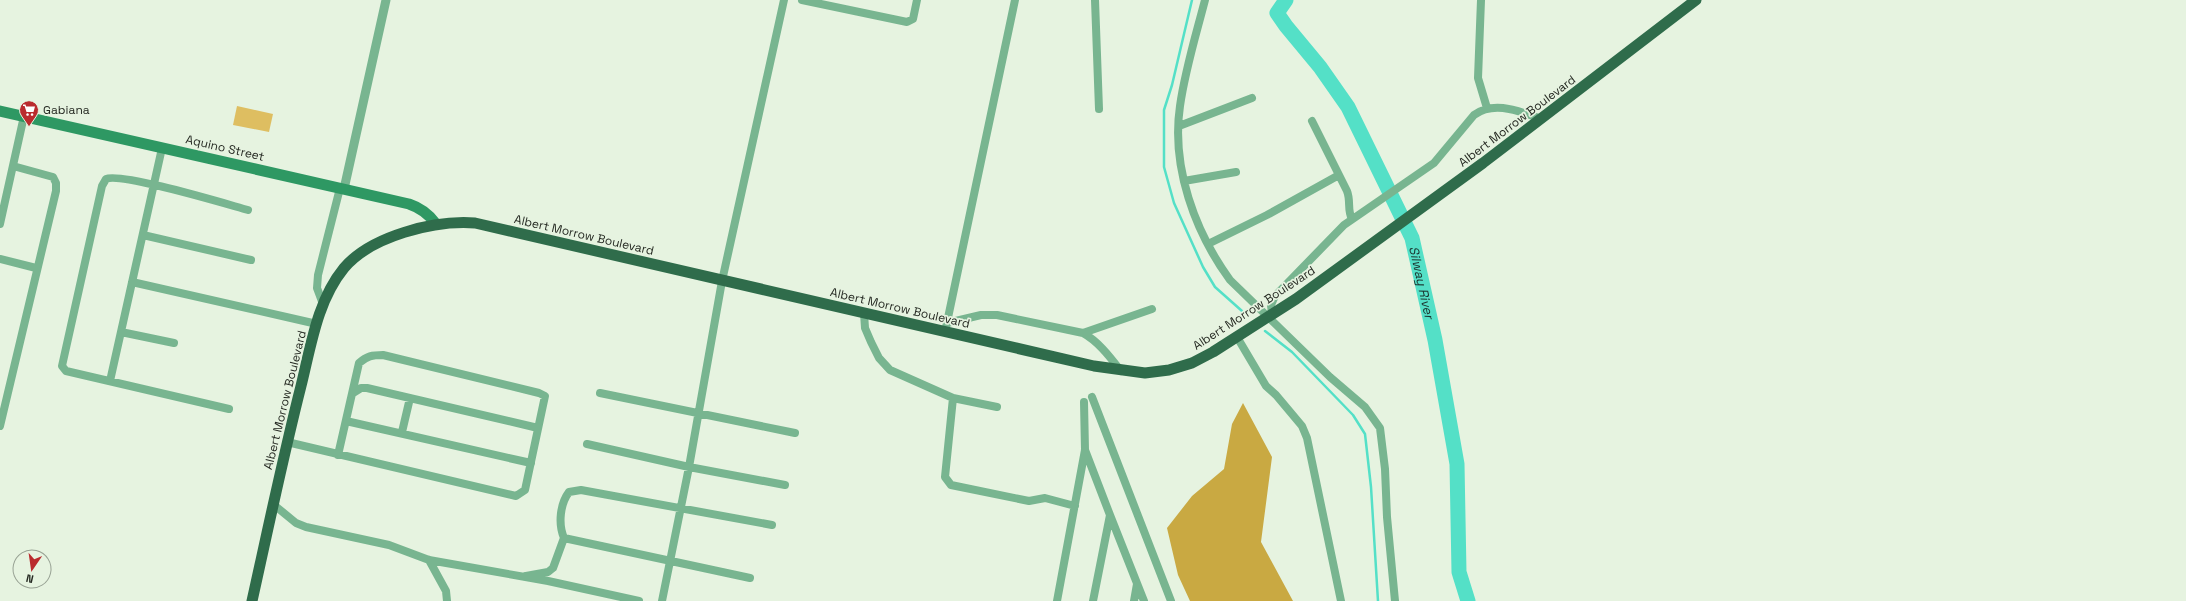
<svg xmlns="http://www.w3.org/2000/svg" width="2186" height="601" viewBox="0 0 2186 601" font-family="'Space Grotesk',sans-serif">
<rect width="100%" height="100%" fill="#e6f3e0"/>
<path fill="#debe61" d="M237,106L273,114L269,132L233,125Z"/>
<path fill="#c9a942" d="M1243,403L1272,457L1261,542L1293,601H1190L1178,575L1167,528L1192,496L1224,469L1232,424Z"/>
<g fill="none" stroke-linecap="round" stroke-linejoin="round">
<path stroke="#54e0c7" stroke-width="2.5" d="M1192,0L1172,85L1164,110V167L1174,203L1203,267L1215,287L1242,311
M1265,331L1292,352L1353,415L1365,434L1371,487L1378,601"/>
<path stroke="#54e0c7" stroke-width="15" id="s1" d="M1286,0L1277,13L1286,26L1320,67L1348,107L1412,238L1435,340L1457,464L1459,572L1468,601"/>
<path stroke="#78b590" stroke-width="8" d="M802,0L907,22L913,19L917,0
M1095,0L1099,109
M1205,0C1196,35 1185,70 1180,106C1171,167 1195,232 1230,280L1330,377L1365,407L1380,428L1385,469L1387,517L1395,601
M1481,0L1478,78L1487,108
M1312,121L1347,191C1351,201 1347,210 1352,219
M1179,126L1252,98
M1184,181L1236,172
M0,224L24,116
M143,235L251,260
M1208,244L1267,215L1339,175
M0,259L36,268
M132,282L317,324
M323,304L317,288L318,275L340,188
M864,313L865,328L871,342L879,358L890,370L953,398L997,407
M1272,314L1271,305L1275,296L1344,225L1434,163L1474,115C1495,100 1520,112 1542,119
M947,323L981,315H997L1083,333C1099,342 1110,357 1121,371
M121,332L174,343
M945,332L1015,0
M1083,333L1152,309
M1237,337L1266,386L1276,395L1302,426L1307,438L1341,601
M110,381L162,148
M353,393L361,388H367L538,428
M600,393L795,433
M1092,397L1171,601
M953,398L945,477L951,485L1029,501L1045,498L1075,506
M229,409L66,371L62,366L102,186L106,179C120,172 226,204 248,210
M346,421L531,463
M0,426L56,191V183L53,177L13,166
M402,432L410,398
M287,442L516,496L525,490L545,396L539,393L383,355C372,355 367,356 359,363L338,455
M587,444L689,467L785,485
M1085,450L1110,515L1093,601
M274,505L296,523L306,527L389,545L429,560L548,581L639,601
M1110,515L1144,601
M564,538L750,578
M429,560L446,591L447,601
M526,576L548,572L553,568L564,538C558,524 560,504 569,492L581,490L772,525
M662,601L689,467L722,281L784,0
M1057,601L1085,450L1084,402
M1134,601L1137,584"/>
<path stroke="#78b590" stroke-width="9" d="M344,189L386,0"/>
<path stroke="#2e9863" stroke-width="11" d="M0,111L409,204C421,208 429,214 436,224"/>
<path stroke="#2f6c4b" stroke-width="11" d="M252,601C268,529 283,457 301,386C311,346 317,301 344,268C371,236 434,220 475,223L1094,366L1145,373L1169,370L1192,363L1213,352L1296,299L1483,163L1696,0"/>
</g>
<defs>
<symbol id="supermarket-pin" viewBox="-11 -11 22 30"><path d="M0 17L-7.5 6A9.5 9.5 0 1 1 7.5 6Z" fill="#ba2b2e" stroke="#e6f3e0"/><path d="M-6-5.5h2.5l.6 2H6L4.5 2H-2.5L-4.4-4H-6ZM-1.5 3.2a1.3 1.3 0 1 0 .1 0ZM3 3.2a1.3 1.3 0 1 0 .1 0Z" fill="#fff"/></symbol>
</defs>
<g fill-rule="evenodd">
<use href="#supermarket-pin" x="18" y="99" width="22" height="30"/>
</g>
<g text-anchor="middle" stroke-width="3.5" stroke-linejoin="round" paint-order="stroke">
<g font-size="12" fill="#242821" stroke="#e6f3e0" text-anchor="start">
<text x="43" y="114">Gabiana</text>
</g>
<g font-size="12" fill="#242821" stroke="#e6f3e0">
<text transform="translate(1517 121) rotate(-37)" y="4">Albert Morrow Boulevard</text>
<text transform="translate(225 148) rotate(13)" y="4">Aquino Street</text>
<text transform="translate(584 235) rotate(13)" y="4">Albert Morrow Boulevard</text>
<text transform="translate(900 308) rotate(13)" y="4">Albert Morrow Boulevard</text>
<text transform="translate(1254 308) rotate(-33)" y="4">Albert Morrow Boulevard</text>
<text transform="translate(285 400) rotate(-76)" y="4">Albert Morrow Boulevard</text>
</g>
<g font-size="13" font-style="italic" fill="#1b332e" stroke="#e6f3e0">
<text dy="5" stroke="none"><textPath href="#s1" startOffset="325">Silway River</textPath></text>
</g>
</g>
<g transform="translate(32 569) rotate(193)"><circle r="19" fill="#e6f3e0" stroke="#98a294"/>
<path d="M0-3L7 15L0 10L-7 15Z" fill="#ba2b2e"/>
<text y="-6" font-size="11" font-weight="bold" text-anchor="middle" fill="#242821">N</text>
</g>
</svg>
